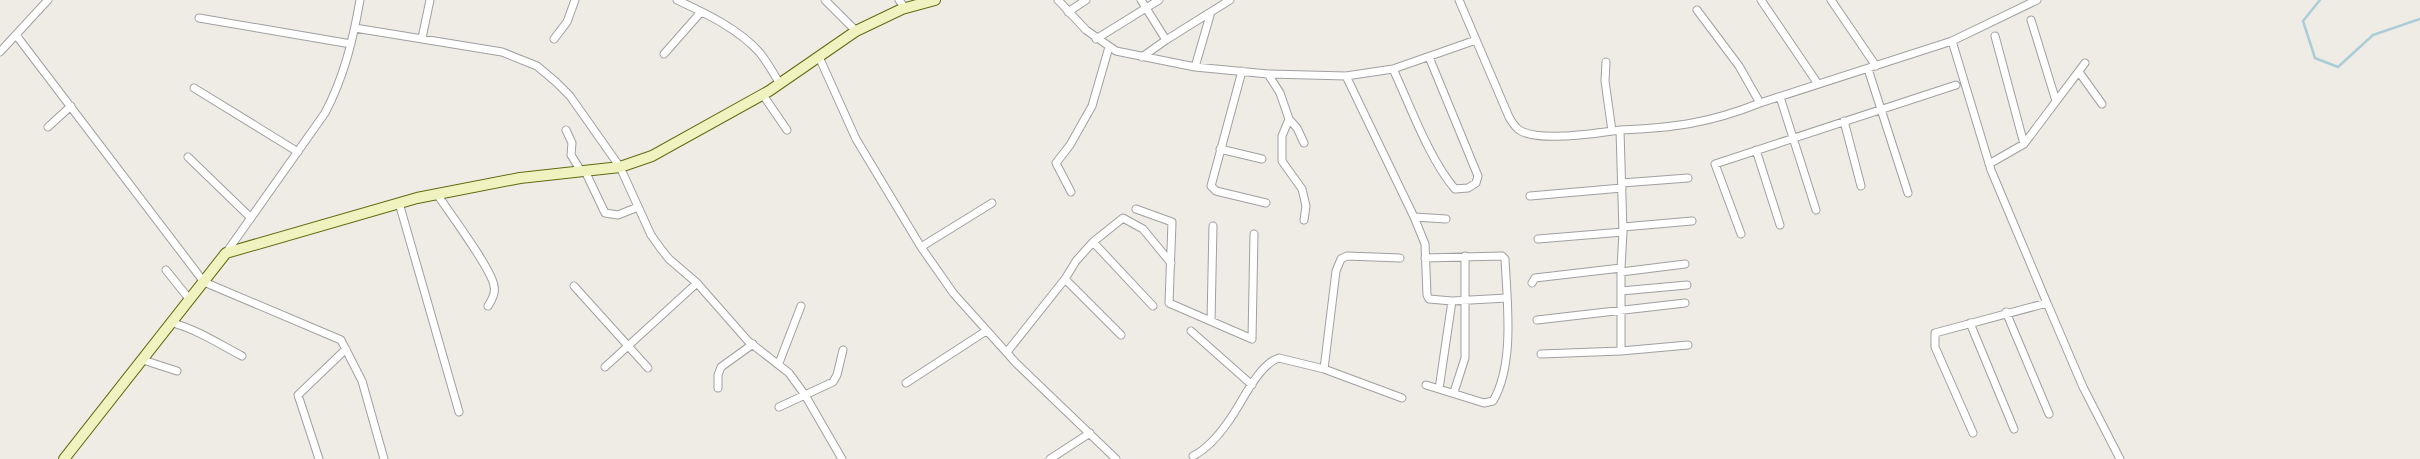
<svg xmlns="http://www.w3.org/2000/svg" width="2420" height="459" viewBox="0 0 2420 459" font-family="Figtree,sans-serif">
<rect width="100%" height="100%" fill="#efece6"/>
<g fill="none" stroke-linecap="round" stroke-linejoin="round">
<path stroke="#abcdd8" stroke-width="2.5" d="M2320,0L2303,21L2315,58L2338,67L2373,35L2420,19"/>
<defs>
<path id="street" d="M677,0C705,13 739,29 760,53C767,62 774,74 780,84
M825,0L856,31
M899,0L905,8
M1058,0L1086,30L1116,51L1195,67L1268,74L1346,76L1393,69L1476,40
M1141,0L1166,40L1230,0
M1459,0L1509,117C1512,122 1515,128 1521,131C1542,142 1596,133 1620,130L1623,232L1621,268V351
M1761,0L1818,84
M1831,0L1876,66
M1697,10L1739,66L1760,103
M1068,12L1086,0
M199,18L351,44
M2031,20L2056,101
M355,28L502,52L537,66L556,82L570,96L620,167L651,235L661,249L669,259L697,283L748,341L789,373L805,395L842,459
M16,35L204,282L341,340L362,381L384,459
M1995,36L2024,144
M422,38L430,0
M554,39L567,22L575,0
M1096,39L1159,0
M1952,41L1991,170L2047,303L1935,333V347L1973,433
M0,52L48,0
M664,54L701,12
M819,57L856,139L921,247L954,294L1016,363L1116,459
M1142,57L1166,40
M1606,62L1605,81L1612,131
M1195,67L1211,12
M1393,69C1410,105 1429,159 1455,189L1468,188L1476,183L1478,176L1429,57
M1868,69L1908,193
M1242,71L1211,186L1216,191L1266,203
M2079,72L2102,104
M1268,74L1280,93L1289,119L1282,136V161L1302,189L1306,206L1304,220
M1346,76L1414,217L1446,219
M194,88L298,152
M763,95L787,130
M1780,97L1816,210
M1289,119L1297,128L1304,143
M1844,121L1861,186
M48,127L71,106
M566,130L572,143L571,155L581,171
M1620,130C1673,128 1710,123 1760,103L1952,41L2037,0
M1220,149L1262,159
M1756,150L1780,225
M188,157L251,218
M1989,164L2024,144L2085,63
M585,171L605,213L618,215L638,207
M1622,183L1688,178
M1071,192L1056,163L1070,145L1092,106L1109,47
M437,194C448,211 492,269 494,286C496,293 492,300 488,306
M1530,196L1622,188
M399,203L459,412
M1136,209L1172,222L1169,303L1252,339L1254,234
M1414,217L1425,244L1427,295L1429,299L1452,301L1507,298
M1623,227L1692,221
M1741,234L1715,164L1956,85
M1538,239L1623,232
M1093,242L1153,306
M921,247L992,203
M226,253L325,113C344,77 353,40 360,0
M1425,258L1502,256L1505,259C1507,301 1515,364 1493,401L1484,403L1426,385
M166,270L190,300
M1621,272L1685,264
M1065,279L1121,335
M1532,283L1535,278L1621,268
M574,286L648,368
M1621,291L1687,285
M2047,303L2083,387L2120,459
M2006,312L2049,414
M1537,320L1685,303
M1211,321L1213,226
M173,323C198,330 219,344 242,356
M1970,323L2014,429
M1191,331L1252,385
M1007,352L1065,279L1076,261L1093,242L1123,218L1143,229L1171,263
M1541,354L1621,351L1688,345
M143,360L177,371
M779,363L801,306
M605,367L697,283
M1324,369L1336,271L1341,259L1347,256L1400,258
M906,383L986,331
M718,388V375L721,367L753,344
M1439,389L1452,301
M1454,392L1465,358V256
M779,407L833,382L837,375L843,350
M1193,456C1207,449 1219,435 1228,422C1241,405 1258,364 1279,358L1324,369L1402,398
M319,459L298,395L346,349
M1050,459L1090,433"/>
<path id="secondary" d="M64,459L226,253L417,198L520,178L620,167L652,156L769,91L856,31L902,9L935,0"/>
</defs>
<use href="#street" stroke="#a0a0a0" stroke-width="9"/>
<use href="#secondary" stroke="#606c10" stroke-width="12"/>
<use href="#street" stroke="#fff" stroke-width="7"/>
<use href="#secondary" stroke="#f0f3bf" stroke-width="10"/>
</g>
</svg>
